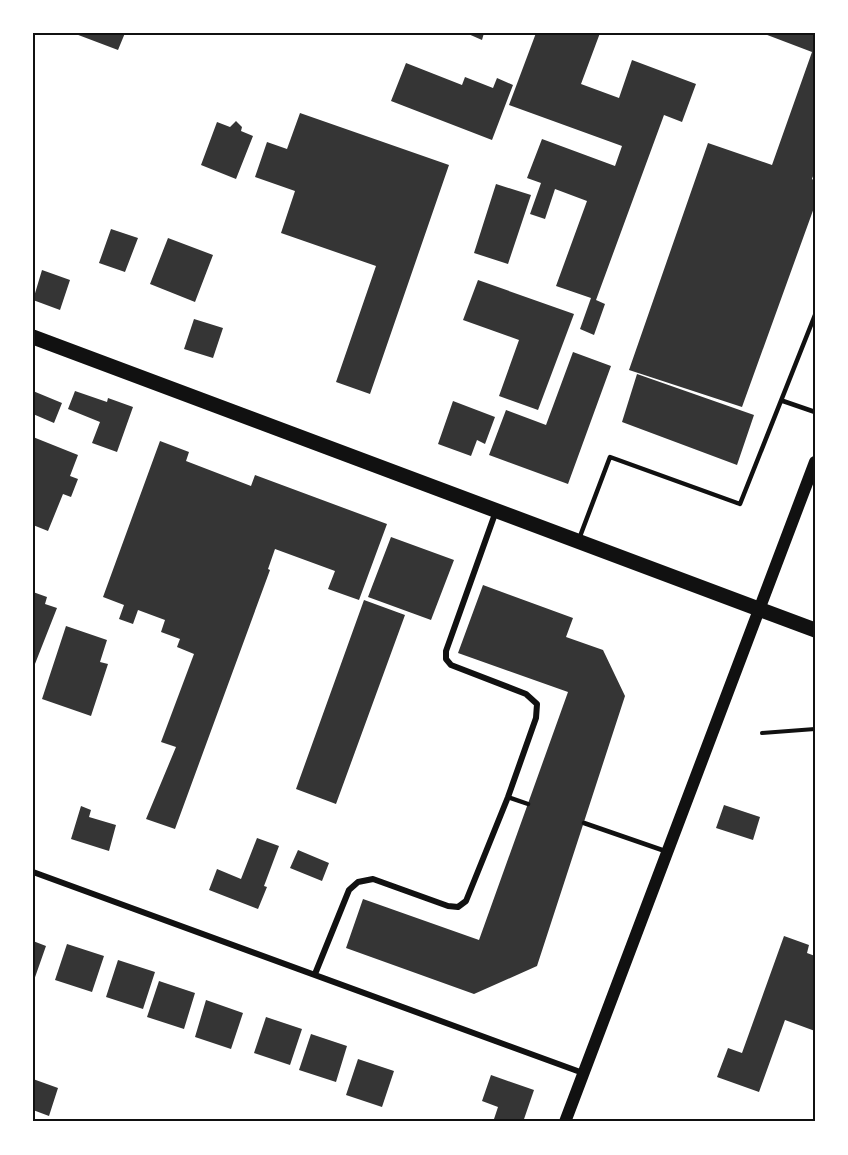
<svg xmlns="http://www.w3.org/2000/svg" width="848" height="1155" viewBox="0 0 848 1155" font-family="'PT Sans',sans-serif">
<rect width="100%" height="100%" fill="#fff"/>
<path fill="#353535" d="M73,33H125L118,50Z
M466,33H484L482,40Z
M536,33H600L581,84L619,98L632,60L696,84L682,122L664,115L596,300L605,304L594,335L580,329L591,298L556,286L587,201L555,189L545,219L530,214L541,183L527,178L542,139L615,166L622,146L509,105Z
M762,33H815V171L812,179L815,181V205L742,407L629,370L708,143L772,165L812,52Z
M406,63L462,85L465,77L493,88L497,78L513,85L492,140L391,101Z
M300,113L449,165L370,394L336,382L376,266L281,233L295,191L255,177L267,142L287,149Z
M236,121L242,127L241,131L253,136L236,179L201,165L217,122L230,127Z
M496,184L531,195L508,264L474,253Z
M111,229L138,238L125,272L99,263Z
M168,238L213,255L195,302L150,284Z
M42,270L70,280L60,310L33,300Z
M478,280L574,314L538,410L499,396L519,340L463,320Z
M194,319L223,328L213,358L184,349Z
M573,352L611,366L568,484L489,455L506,410L546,425Z
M637,374L754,415L737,465L622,422Z
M33,391L62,403L54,423L33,414Z
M75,391L107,402L108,398L133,407L117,452L92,443L100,422L68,409Z
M453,401L495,417L485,444L477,440L471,456L438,444Z
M33,437L78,455L70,476L78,479L71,497L63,494L48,531L33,525Z
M160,441L189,452L186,461L251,486L255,475L387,524L359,600L328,589L335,571L275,549L268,569L270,570L175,829L146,819L176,747L161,742L194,654L177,647L180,639L161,632L165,620L138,610L133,624L119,619L124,605L103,597Z
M391,537L454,560L431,620L368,597Z
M483,585L573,618L566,637L603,650L625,696L537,966L474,994L346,948L363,899L479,940L568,692L458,653Z
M33,592L47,597L45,604L57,608L33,669Z
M364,600L405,615L336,804L296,789Z
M66,626L107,640L100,662L108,664L91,716L42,699Z
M724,805L760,817L753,840L716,828Z
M81,806L91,810L89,817L116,825L109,851L71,839Z
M257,838L279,846L264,886L267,887L258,909L209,890L217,869L241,879Z
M298,850L329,863L322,881L290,868Z
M784,936L809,945L807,953L815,956V1031L785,1020L759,1092L717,1077L728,1048L742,1053Z
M33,941L46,946L33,983Z
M67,944L104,956L92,992L55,980Z
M118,960L155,972L143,1009L106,997Z
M159,981L195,993L184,1029L147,1017Z
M206,1000L243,1013L231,1049L195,1037Z
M266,1017L302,1029L290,1065L254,1053Z
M311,1034L347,1046L336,1082L299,1070Z
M358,1059L394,1071L382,1107L346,1095Z
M491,1075L534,1090L523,1122H493L498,1107L482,1101Z
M33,1079L58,1088L49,1116L33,1110Z"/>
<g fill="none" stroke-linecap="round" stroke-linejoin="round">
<path stroke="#111" stroke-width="4" d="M762,733L815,729"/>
<path stroke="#111" stroke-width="4.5" d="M783,401L815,412
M579,539L610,457L740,504L815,315
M508,797L528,804
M584,823L665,851"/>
<path stroke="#111" stroke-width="6" d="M33,872L583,1073
M315,974L349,890L358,882L373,879L448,906L458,907L466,901L508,797L536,718L537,704L526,694L451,665L446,659V651L496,511"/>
<path stroke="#111" stroke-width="12" d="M565,1122L815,462"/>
<path stroke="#111" stroke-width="15" d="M33,337L815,630"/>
</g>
<rect width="848" height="1155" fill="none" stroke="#ffffff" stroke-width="69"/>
<rect x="34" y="34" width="780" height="1086" fill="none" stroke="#111" stroke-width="2"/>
</svg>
